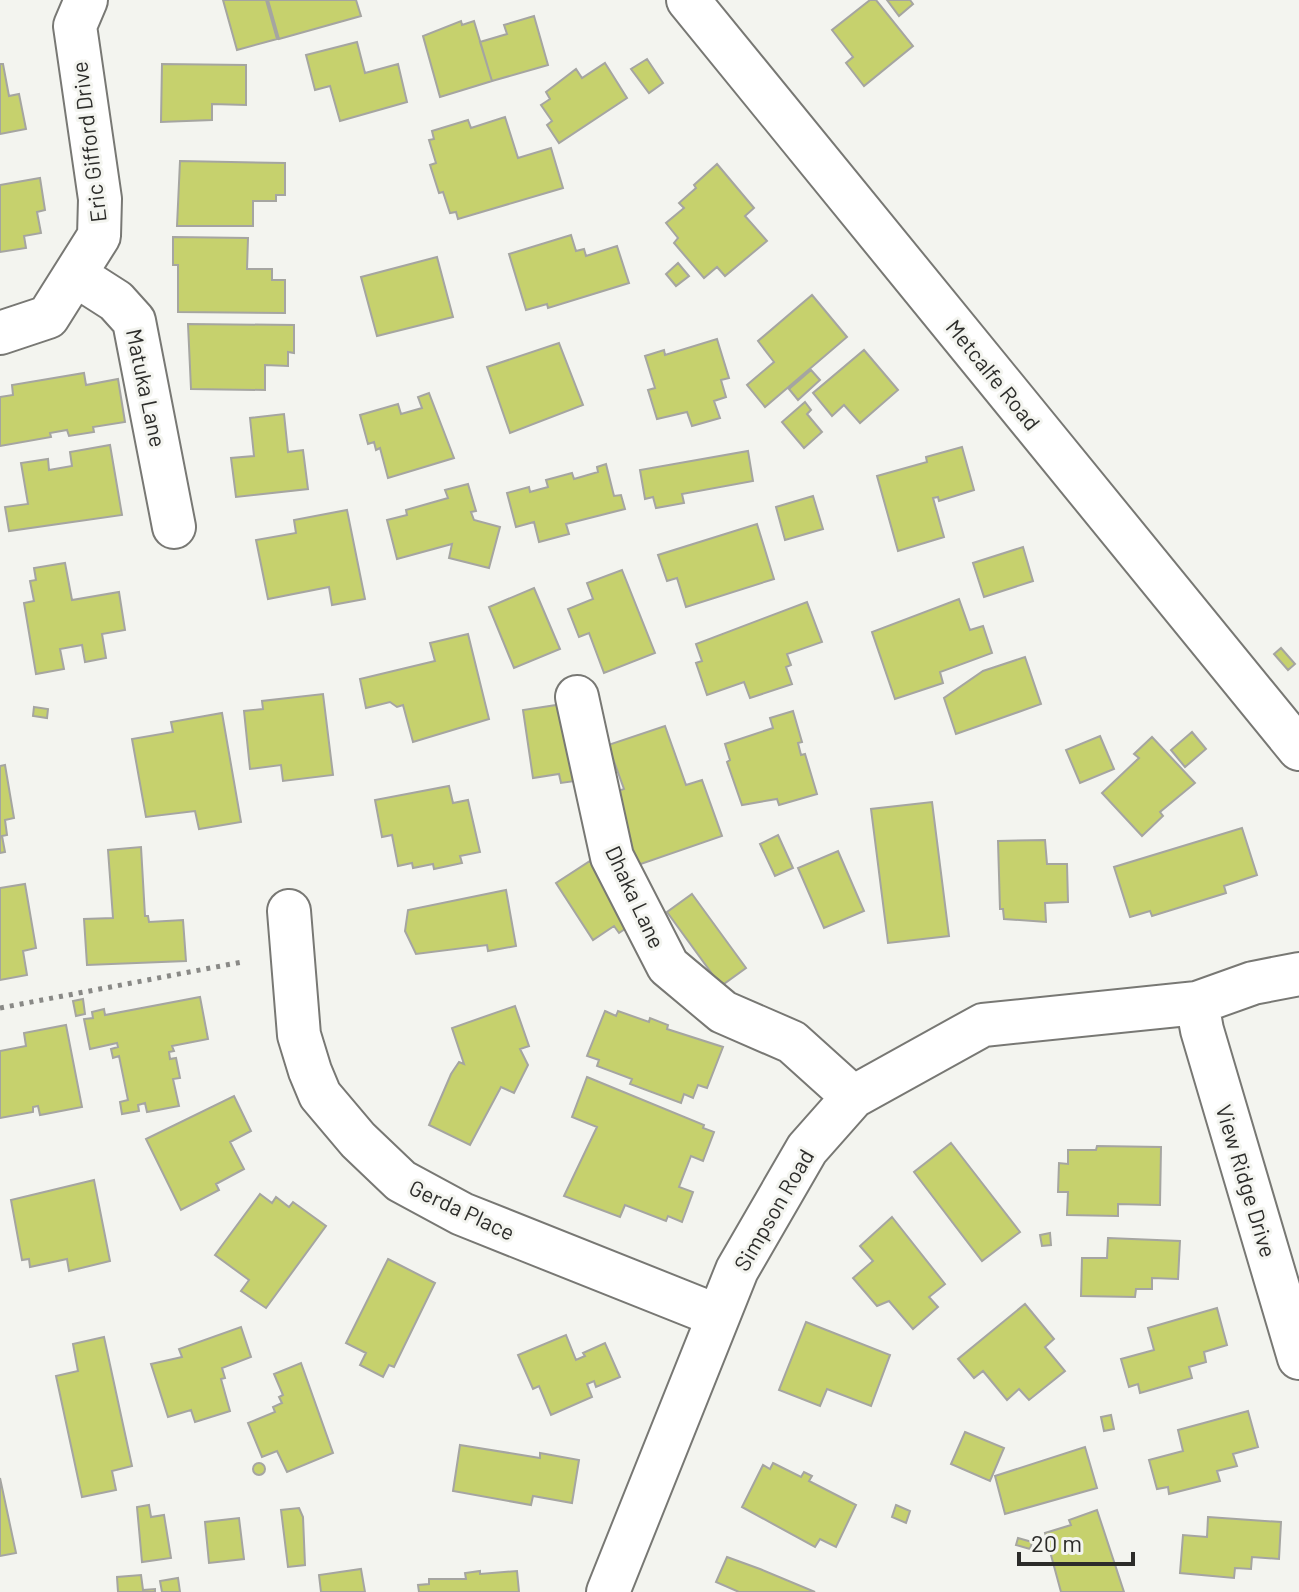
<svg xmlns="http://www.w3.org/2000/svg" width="1299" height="1592" viewBox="0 0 1299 1592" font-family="Barlow,sans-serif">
<rect width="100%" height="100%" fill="#f3f4ef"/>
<path fill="#c6d16d" stroke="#a5a5a1" stroke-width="2" d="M223,0H266L277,39L237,50Z
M268,0H356L361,16L279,39Z
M870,0H876L913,46L864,86L846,63L853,57L832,30Z
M887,0H910L913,4L899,16Z
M534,16L548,65L492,81L480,42L507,34L504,25Z
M461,21L462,25L474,21L492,81L440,97L423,36Z
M357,42L365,73L398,64L407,102L340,121L330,86L315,90L306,55Z
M647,59L663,83L649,93L631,69Z
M605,63L627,98L559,143L547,125L552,121L541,105L550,99L546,92L576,69L582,78Z
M0,64H3L9,96L19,94L26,129L0,134Z
M162,64L246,65V105L212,104V120L161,122Z
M505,117L518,158L551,148L563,188L458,219L456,212L450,213L443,192L439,193L430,165L436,163L429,140L434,139L432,131L468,120L471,128Z
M180,161L285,163V195H276V201H253V226H177Z
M717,164L754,208L745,216L767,241L725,276L717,267L704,278L674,243L678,238L666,223L684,208L679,203L696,188L694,185Z
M40,178L45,210L37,212L41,233L24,236L26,248L0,252V185Z
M571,235L576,251L584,249L586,256L617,246L629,283L548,308L547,304L526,310L509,254Z
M173,237L248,238L247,269H272V280H285V313L178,312V265H173Z
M437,257L453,317L377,336L361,277Z
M678,263L689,276L676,286L666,274Z
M812,295L847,337L765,407L747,385L774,362L758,341Z
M188,324L294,325V353L288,352V366L265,365V390L191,389Z
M717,339L729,378L721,380L726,397L714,401L720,418L692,426L687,412L657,419L648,390L655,388L645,356L664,350L665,355Z
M559,343L583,405L510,433L487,367Z
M864,350L898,390L860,423L844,405L832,416L813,393Z
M811,370L820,380L798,400L789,389Z
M84,373L86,385L118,379L125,422L93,427L94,432L69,436L67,430L50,433L51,437L0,446V397L13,395L12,385Z
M429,393L454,458L388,478L380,448L376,450L374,442L368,444L360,415L398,404L401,414L422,408L418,397Z
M805,402L811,410L807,414L822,432L804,448L782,422Z
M284,414L288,452L303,450L308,489L236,497L231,458L254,456L250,418Z
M110,445L122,515L9,531L5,507L28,504L21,463L48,459L49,470L72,466L70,452Z
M962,447L974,490L939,501L938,497L933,498L944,537L898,551L877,476L927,462L926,457Z
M748,451L753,481L682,494L684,503L656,508L653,497L645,499L640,470Z
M606,464L614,496L621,495L625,509L566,524L569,534L539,542L534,522L516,527L507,493L529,487L530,492L548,487L546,480L572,473L574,479L598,472L597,467Z
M468,484L476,511L471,512L474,520L500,527L489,568L449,558L452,544L397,559L387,520L407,515L406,510L448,498L445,490Z
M813,496L823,529L785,540L776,507Z
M347,510L365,599L332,605L329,587L268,599L256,540L296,533L294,520Z
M757,524L774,579L686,607L677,578L667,581L658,555Z
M1023,547L1033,581L984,597L973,563Z
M65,563L72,600L119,592L125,630L102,634L106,658L85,662L82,645L60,649L64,669L36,674L24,603L34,601L30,581L36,580L34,568Z
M622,570L655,653L604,673L589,633L579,637L568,609L593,599L587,583Z
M534,588L560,649L514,668L489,607Z
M959,599L970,630L983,626L992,653L940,672L943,683L895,699L872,632Z
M807,602L822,642L787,654L791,665L786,667L792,684L750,698L744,682L707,695L696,663L702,661L696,644Z
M468,634L489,719L413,742L403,705L397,707L390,702L366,708L360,679L435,661L430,643Z
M1281,648L1295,664L1288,670L1274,654Z
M1025,657L1041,704L956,734L944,698L983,671Z
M323,694L333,775L283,781L281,765L250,769L244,711L263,709L262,701Z
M563,704L575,781L561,783L559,774L533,778L523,710Z
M34,707L48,709L47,718L33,716Z
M793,711L802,742L798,743L801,755L805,754L817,794L779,805L777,799L742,805L727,762L730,760L725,744L773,728L770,718Z
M222,713L241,822L199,829L195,811L146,817L132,739L173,732L171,722Z
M665,726L686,785L702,780L722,836L635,866L610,794L624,789L608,745Z
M1192,732L1206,749L1185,767L1171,750Z
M1100,736L1114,769L1080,783L1066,750Z
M1152,737L1195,783L1160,812L1163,816L1142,836L1102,793L1139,758L1134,754Z
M5,765L14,818L5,820L7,835L2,836L5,852L0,853V766Z
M449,786L453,803L468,800L480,852L460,856L462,863L434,869L433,864L413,868L412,863L398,866L392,835L382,837L375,800Z
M932,802L949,936L888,943L871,809Z
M1242,828L1257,875L1224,886L1226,893L1152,916L1150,911L1130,917L1114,867Z
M778,835L793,868L775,876L760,844Z
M1045,840L1047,864H1067L1068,902L1045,903L1046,922L1004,919L1003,909H1000L998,841Z
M141,847L145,916H148L149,922L183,920L186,961L87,965L84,919L113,918L108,850Z
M838,851L864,911L824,928L798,868Z
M590,861L631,925L619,933L614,926L593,940L556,883Z
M25,884L36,948L23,951L27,975L0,980V888Z
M506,890L516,946L488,951L487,945L416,954L405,931L408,910Z
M692,894L746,968L721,986L667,912Z
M200,997L208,1039L172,1046L174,1051L169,1052L170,1059L176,1058L180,1078L173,1079L179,1106L147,1112L145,1103L138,1105L139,1111L122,1114L120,1102L128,1100L119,1056L113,1058L111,1049L118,1047L117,1043L90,1049L84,1019L93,1018L92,1012L104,1009L105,1015Z
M83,999L85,1014L76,1016L73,1001Z
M515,1006L529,1046L520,1049L528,1065L514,1093L501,1087L470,1145L429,1125L451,1074L459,1062L464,1064L452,1028Z
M605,1011L616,1016L618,1011L649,1022L650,1018L668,1025L667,1029L723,1047L707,1088L698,1085L693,1098L684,1094L681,1103L630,1084L632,1079L597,1066L599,1060L587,1056Z
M66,1025L82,1107L40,1115L38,1106L33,1107V1112L0,1118V1051L26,1046L24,1033Z
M587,1077L704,1125L703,1128L714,1132L703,1161L691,1156L679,1187L693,1192L682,1222L668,1216L666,1221L625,1205L620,1217L564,1196L597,1127L572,1117Z
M234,1096L251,1131L230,1142L244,1169L216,1184L219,1190L181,1210L146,1139Z
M951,1143L1020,1232L982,1261L914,1172Z
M1097,1146L1161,1147L1160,1205L1118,1204V1216L1067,1215L1068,1192H1058L1059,1163L1068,1164V1150H1096Z
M94,1180L110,1261L69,1271L67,1259L30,1267L29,1259L22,1260L11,1200Z
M260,1194L272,1203L276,1197L289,1207L293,1202L326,1226L266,1308L241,1291L249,1280L215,1255Z
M892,1217L945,1284L929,1297L938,1307L913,1329L889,1301L877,1306L853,1278L873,1261L860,1246Z
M1050,1233L1051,1245L1042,1246L1040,1235Z
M1108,1238L1180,1241L1178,1279L1152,1278V1289H1136L1135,1297L1081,1296L1082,1258H1107Z
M388,1259L435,1283L394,1367L389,1365L383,1377L360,1365L366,1353L346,1343Z
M1025,1304L1054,1339L1045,1347L1065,1371L1029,1400L1019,1389L1007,1400L983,1371L974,1378L958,1359Z
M1217,1308L1227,1345L1204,1352L1206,1362L1189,1367L1192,1378L1140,1393L1138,1384L1129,1387L1121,1359L1154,1350L1148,1328Z
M806,1322L890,1355L871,1406L827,1389L820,1406L779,1390Z
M241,1327L251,1357L222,1368L225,1378L221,1379L230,1411L195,1422L191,1410L168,1417L151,1364L182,1357L179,1349Z
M566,1335L576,1360L585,1356L583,1353L605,1343L620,1377L596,1387L594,1381L587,1384L592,1397L551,1415L539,1386L533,1389L518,1355Z
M104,1337L132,1466L112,1471L116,1490L82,1497L56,1376L78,1371L73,1344Z
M301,1363L333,1453L287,1472L277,1451L262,1457L248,1423L275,1412L273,1407L282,1403L279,1397L283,1395L274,1374Z
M1248,1411L1258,1447L1233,1454L1237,1466L1217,1471L1220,1481L1169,1494L1168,1487L1157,1489L1149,1460L1183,1451L1178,1430Z
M1111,1415L1114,1429L1104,1431L1101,1417Z
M965,1432L1004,1448L990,1481L951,1464Z
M460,1445L540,1458V1453L579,1460L572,1503L533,1496L531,1505L453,1491Z
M1085,1447L1097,1488L1005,1514L995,1476Z
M253 1469a6 6 0 1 1 12 0a6 6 0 1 1-12 0Z
M773,1463L801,1477L804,1472L812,1476L809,1481L856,1505L836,1547L820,1539L815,1547L742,1507L763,1465L770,1469Z
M0,1478L16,1553L0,1556Z
M149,1505L151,1517L164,1515L171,1558L142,1562L137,1507Z
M896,1505L910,1511L906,1523L892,1517Z
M299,1508L303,1517L305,1565L288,1567L281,1510Z
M1097,1510L1124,1592H1061L1045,1533L1071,1525L1069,1520Z
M1208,1517L1281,1522L1279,1559L1252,1557L1251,1569L1235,1568L1234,1578L1180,1573L1183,1535L1207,1537Z
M239,1518L244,1559L209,1563L205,1522Z
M1018,1538L1032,1542L1030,1549L1016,1545Z
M727,1557L760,1569L815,1592H739L716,1582Z
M361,1569L365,1592H321L319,1575Z
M480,1571V1574L517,1571L519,1592H419L418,1585L429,1584V1579H466L465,1573Z
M141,1575L143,1590L155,1589V1592H118L117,1577Z
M178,1578L180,1592H162L160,1581Z"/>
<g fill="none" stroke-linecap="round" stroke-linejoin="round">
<defs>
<path id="minor" d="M688,0L1299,749
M77,276L116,301L134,321L174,527
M0,333L48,317L99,236L100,199L75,26L86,0
M577,697L612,857L668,966L723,1012L792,1042L853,1097
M289,911L299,1035L310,1071L320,1095L358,1140L401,1181L462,1214L718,1316
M1197,1003L1202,1030L1299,1358
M608,1592L737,1270L807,1149L853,1097L983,1025L1197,1003L1253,983L1299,974"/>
</defs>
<use href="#minor" stroke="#787874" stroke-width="46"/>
<path stroke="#898986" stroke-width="5" stroke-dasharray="4 6" stroke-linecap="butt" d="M0,1008L242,962"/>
<use href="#minor" stroke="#fff" stroke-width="42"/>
</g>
<g text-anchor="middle" stroke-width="6" stroke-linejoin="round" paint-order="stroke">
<g font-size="22" fill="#2c2c2a" stroke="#f3f4ef">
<text transform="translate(89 142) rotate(-97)" y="8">Eric Gifford Drive</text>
<text transform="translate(993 375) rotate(51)" y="8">Metcalfe Road</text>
<text transform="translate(146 388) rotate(78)" y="8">Matuka Lane</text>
<text transform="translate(635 897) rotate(65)" y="8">Dhaka Lane</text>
<text transform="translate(1246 1181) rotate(73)" y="8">View Ridge Drive</text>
<text transform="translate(462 1210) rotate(25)" y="8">Gerda Place</text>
<text transform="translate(774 1210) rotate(-60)" y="8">Simpson Road</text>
</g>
</g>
<path d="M1019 1552v12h114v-12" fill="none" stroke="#2c2c2a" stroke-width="4"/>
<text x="1031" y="1552" font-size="24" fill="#2c2c2a" stroke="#f3f4ef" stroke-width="6" paint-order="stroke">20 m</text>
</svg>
